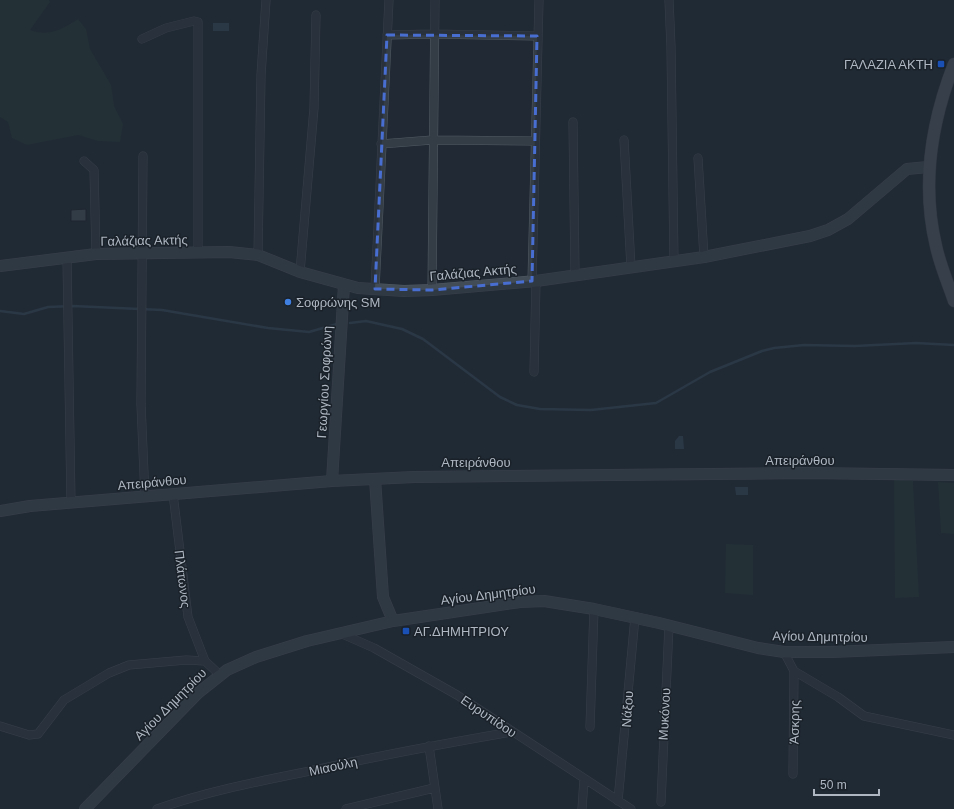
<svg xmlns="http://www.w3.org/2000/svg" width="954" height="809" viewBox="0 0 954 809" font-family="Arial,sans-serif">
<rect width="100%" height="100%" fill="#212a34"/>
<path fill="#263837" d="M0,0H49L50,2L30,30C49,37 63,29 78,19L86,29L90,49L111,85L114,106L123,124L120,142L98,141L78,135L27,145L12,138L8,122L0,117Z
M894,479L913,481L919,597L895,598Z
M938,482L954,483V534L941,533Z
M726,544L753,545V595L725,593Z"/>
<path fill="#36475a" d="M213,23H229V31H213Z
M679,436H683L684,449H675V441Z
M735,487H748V495H736Z"/>
<g fill="none" stroke-linecap="round" stroke-linejoin="round">
<path stroke="#36475a" stroke-width="2.5" d="M0,311L24,314L48,307L73,306L162,310L268,328L309,332L337,324
M350,323L366,321L402,329L423,339L500,397L517,405L540,409L591,410L656,403L710,372L762,351L774,348L804,345L855,346L916,343L954,345"/>
</g>
<path fill="#47525d" stroke="#1c232b" d="M86,209V221H71V210Z"/>
<g fill="none" stroke-linecap="round" stroke-linejoin="round">
<defs>
<path id="street" d="M669,0L671,47L674,262
M387,35L433,34L537,36
M142,39L166,28L194,21L198,22V253
M573,122L575,274
M624,140L631,267
M381,144L432,140L535,141
M143,156L141,404L145,497
M698,158L704,257
M84,161L94,170L96,254
M258,255L261,75L266,0
M67,258L71,503
M300,272L314,108L316,15
M532,281L539,0
M375,289L389,0
M432,290L435,0
M534,372L536,281
M173,494L188,617L205,661
M340,633L374,648L457,695L631,809
M784,652L794,671L838,697L864,716L954,735
M0,726L29,735L38,734L64,700L109,673L129,665L186,660L205,661L220,675
M590,727L594,609
M429,746L438,809
M793,774L794,671
M618,801L635,617
M661,802L669,626
M157,809C205,792 255,782 305,772C373,757 442,744 511,732
M346,809L434,788
M582,809L584,779"/>
<path id="secondary" d="M0,266L96,254L229,252L258,255L300,272L358,288L404,291L432,290L536,281L704,257L810,236L828,230L848,219L907,169L928,167
M375,479L383,597L393,621
M332,481L344,285
M0,511L30,506L332,481L414,477L809,473L954,475
M85,809L198,693L227,670L256,657L307,641L393,621L520,602L544,601L594,609L659,623L758,648L784,652H831L954,647"/>
<path id="primary" d="M954,64C931,123 921,183 936,246C940,265 948,283 954,301"/>
</defs>
<use href="#street" stroke="#515a63" stroke-width="9"/>
<use href="#secondary" stroke="#515a63" stroke-width="12"/>
<use href="#primary" stroke="#3d454e" stroke-width="13"/>
<use href="#street" stroke="#343c45" stroke-width="8"/>
<use href="#secondary" stroke="#424c57" stroke-width="11"/>
<use href="#primary" stroke="#525b65" stroke-width="12"/>
</g>
<path d="M0 0H954V809H0ZM387,35L537,36L532,281L432,290L375,289Z" fill="#212a34" fill-opacity=".55" fill-rule="evenodd"/>
<path fill="none" stroke="#486ed1" stroke-width="3" stroke-dasharray="8 5" stroke-linejoin="round" d="M387,35L537,36L532,281L432,290L375,289Z"/>
<g fill="#1a4fb4" stroke="#1a2129" stroke-width="1.5">
<rect x="937" y="60" width="8" height="8" rx="2"/>
<rect x="402" y="627" width="8" height="8" rx="2"/>
</g>
<circle fill="#3f7fe0" stroke="#1a2129" stroke-width="1.5" cx="288" cy="302" r="4"/>
<g text-anchor="middle" stroke-width="3" stroke-linejoin="round" paint-order="stroke">
<g font-size="13" fill="#aeb7c2" stroke="#1a2129" text-anchor="start">
<text x="933" y="69" text-anchor="end">ΓΑΛΑΖΙΑ ΑΚΤΗ</text>
<text x="296" y="307">Σοφρώνης SM</text>
<text x="414" y="636">ΑΓ.ΔΗΜΗΤΡΙΟΥ</text>
</g>
<g font-size="13" fill="#aeb7c2" stroke="#1a2129">
<text transform="translate(144 240) rotate(-1)" y="5">Γαλάζιας Ακτής</text>
<text transform="translate(473 272) rotate(-5)" y="5">Γαλάζιας Ακτής</text>
<text transform="translate(324 382) rotate(-87)" y="5">Γεωργίου Σοφρώνη</text>
<text x="800" y="465">Απειράνθου</text>
<text x="476" y="467">Απειράνθου</text>
<text transform="translate(152 482) rotate(-5)" y="5">Απειράνθου</text>
<text transform="translate(183 579) rotate(83)" y="5">Πλάτωνος</text>
<text transform="translate(488 594) rotate(-7)" y="5">Αγίου Δημητρίου</text>
<text transform="translate(820 636) rotate(1)" y="5">Αγίου Δημητρίου</text>
<text transform="translate(170 704) rotate(-45)" y="5">Αγίου Δημητρίου</text>
<text transform="translate(627 709) rotate(-86)" y="5">Νάξου</text>
<text transform="translate(664 714) rotate(-87)" y="5">Μυκόνου</text>
<text transform="translate(489 716) rotate(34)" y="5">Ευρυπίδου</text>
<text transform="translate(794 722) rotate(-89)" y="5">Άσκρης</text>
<text transform="translate(333 766) rotate(-12)" y="5">Μιαούλη</text>
</g>
</g>
<path d="M814 789v6h65v-6" fill="none" stroke="#aeb7c2" stroke-width="2"/>
<text x="820" y="789" font-size="12" fill="#aeb7c2" stroke="#1a2129" stroke-width="3" paint-order="stroke">50 m</text>
</svg>
